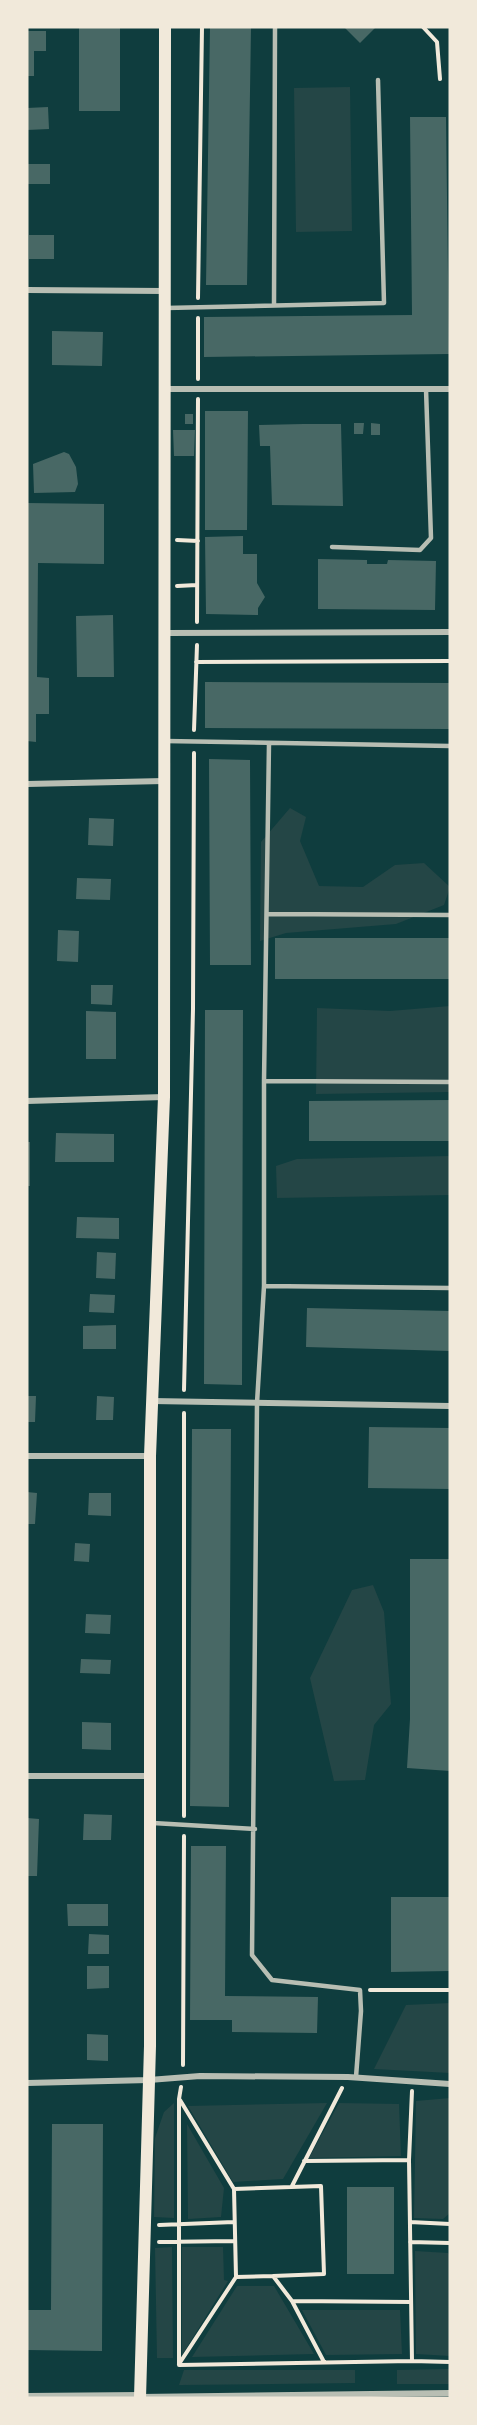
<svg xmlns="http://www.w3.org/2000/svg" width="477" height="2425" viewBox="0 0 477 2425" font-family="'Nunito Sans',sans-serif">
<rect width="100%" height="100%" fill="#0f3d3e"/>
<path fill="#244646" d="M350,87L352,231L296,232L294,88Z
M290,808L306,817L300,841L319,886L363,887L395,865L424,863L450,887L444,905L396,924L286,933L260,941L261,842Z
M450,1006V1092L316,1094L317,1008L390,1011Z
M450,1156V1195L277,1198L276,1166L297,1159Z
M373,1585L384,1612L391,1704L374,1725L365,1780L334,1781L310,1678L352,1590Z
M450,2003V2073L374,2069L406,2005Z
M450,2098V2213L443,2219L414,2218L416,2101Z
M174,2103V2218L154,2217L155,2138L164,2112Z
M327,2103L283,2179L233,2182L188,2106Z
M339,2103L399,2104L401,2156L309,2158Z
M187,2124L224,2188L221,2217L188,2219Z
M172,2247L173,2358H157L155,2248Z
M182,2247H223L224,2280L228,2281L182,2355Z
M415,2251L448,2253L450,2255V2356L416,2354Z
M237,2286H274L314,2354L192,2357Z
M302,2310H400L402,2354L326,2355Z
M450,2369V2384H397V2370Z
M184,2370H355V2383L179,2385Z"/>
<path fill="#486865" d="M79,27H120V111H79Z
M210,27H251L247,285H206Z
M344,27H376L360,43Z
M27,31H46V51H34V76H27Z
M48,107L49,129L27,130V108Z
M410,117H446L449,354L204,357V317L412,315Z
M27,164H50V184H27Z
M29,235H54V259H29Z
M52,331L103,332L102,366L52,365Z
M205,411H248L247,530H205Z
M185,414H193V424H185Z
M354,423H364L363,434H354Z
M371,423L380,424V435H371Z
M304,424H341L343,506L272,505L270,446H260L259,425Z
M173,430H195L194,456H174Z
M64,452L69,454L76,467L78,484L75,492L34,493L33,464Z
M27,503L104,504V564L38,563L37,677L49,678V714H36V742L27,741Z
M243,536V554H257V583L265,597L258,608V615L206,614L205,537Z
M318,559L367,560V564H387L388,560L436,561L435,610L318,609Z
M113,615L114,677H77L76,616Z
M205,682L450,683V729L205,728Z
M209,759L250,760L251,965H210Z
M89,818L114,819L113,846L88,845Z
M77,878L111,879L110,900L76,899Z
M58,930L79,931L78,962L57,961Z
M275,938H450V979H275Z
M91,985H113L112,1005L91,1004Z
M205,1010H243L242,1385L204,1384Z
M86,1011L116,1012V1059H86Z
M450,1100V1141H309V1101Z
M56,1133L114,1134V1162H55Z
M27,1142H30V1186H27Z
M77,1217L119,1218V1239L76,1238Z
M97,1252L116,1253L115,1279L96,1278Z
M90,1294L115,1295L114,1313L89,1312Z
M307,1308L450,1311V1351L306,1347Z
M116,1325V1349H83V1326Z
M27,1396H36L35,1422H27Z
M97,1396L114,1397L113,1420H96Z
M369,1427L450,1428V1489L368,1488Z
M192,1429H231L229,1807L190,1806Z
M27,1492L37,1493L35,1524H27Z
M89,1493H111V1516L88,1515Z
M75,1543L90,1544L89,1562L74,1561Z
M410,1559H450V1771L407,1768L410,1719Z
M86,1614L111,1615L110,1634L85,1633Z
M81,1659L111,1660L110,1674L80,1673Z
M82,1722L111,1723V1750L82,1749Z
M84,1814L112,1815L111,1840H83Z
M27,1818L39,1819L37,1876H27Z
M191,1846H226L225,1996L318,1997L317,2033L232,2032V2020H190Z
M391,1897H450V1971L391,1972Z
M67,1904H108V1926H68Z
M89,1934L109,1935V1954H88Z
M87,1966H109V1988L87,1989Z
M87,2034L108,2035V2061L87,2060Z
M52,2124H103L102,2351L27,2350V2310H51Z
M347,2187H394V2274H347Z"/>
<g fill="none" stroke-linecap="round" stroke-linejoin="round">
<path stroke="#f1e9da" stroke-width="4" d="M423,27L437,42L440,79
M198,298L202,27
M198,318V379
M177,540L198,541
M177,586L197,585
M197,622L198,399
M196,662L450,661
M194,730L197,645
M184,1390L193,1009L194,753
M184,1816V1413
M370,1990H450
M183,2065L184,1836
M180,2100L234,2189
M304,2161L409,2160
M292,2186L342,2088
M410,2222L450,2224
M159,2225L234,2222
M159,2242L234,2241
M410,2242L450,2243
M273,2276L324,2274L321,2186L234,2189L236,2277L273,2276L292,2301
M412,2361L450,2362
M324,2362L292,2301L411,2302
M179,2364L236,2277
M179,2365V2099L181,2087
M179,2365L412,2361L409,2160L412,2091"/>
<path stroke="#b8beb3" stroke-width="4.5" d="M274,305L275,27
M166,308L384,303L378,80
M332,547L420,550L431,538L426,389
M165,741L450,746
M269,743L264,1081V1286L257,1403L252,1955L272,1980L360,1990L361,2011L356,2077
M268,914L450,915
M264,1081L450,1082
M264,1286L450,1288
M153,1823L255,1829"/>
<path stroke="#b8beb3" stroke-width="6" d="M27,290L164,291
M164,389H450
M165,633L450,632
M27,784L164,781
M27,1101L164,1097
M152,1401L450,1406
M27,1456H150
M27,1776H151
M27,2083L149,2080L200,2076L348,2077L450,2084
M140,2397L450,2393"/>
<path stroke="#b8beb3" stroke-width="10" d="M27,2398L140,2397"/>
<path stroke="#f1e9da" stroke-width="12" d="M140,2398L150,2046V1456L164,1097L165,27"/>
</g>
<rect width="477" height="2425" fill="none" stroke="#f1e9da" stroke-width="57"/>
</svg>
